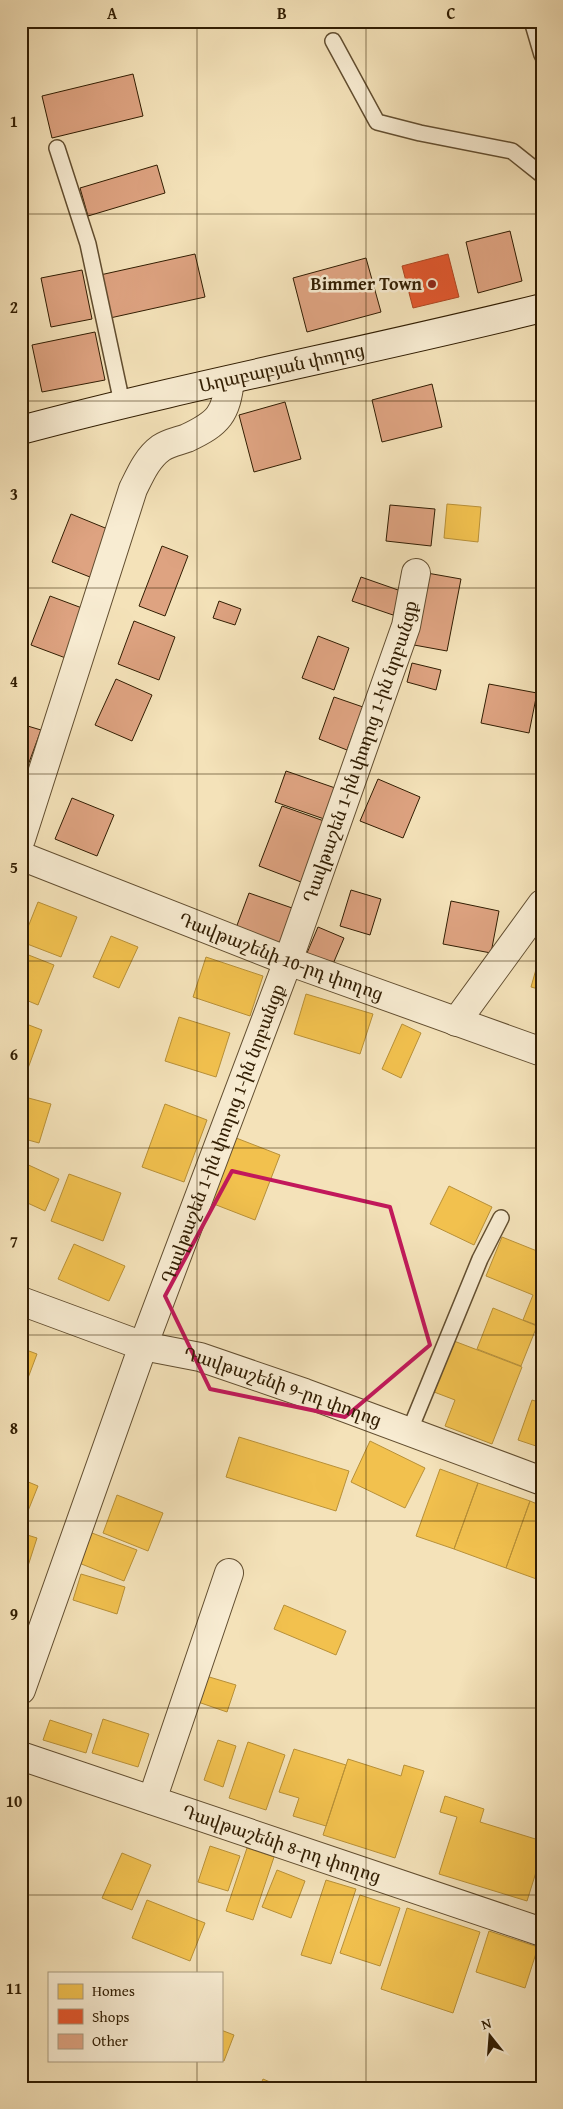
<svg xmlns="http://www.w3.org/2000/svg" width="563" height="2109" viewBox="0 0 563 2109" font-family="'Gentium Book Plus','Noto Serif Armenian',serif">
<rect width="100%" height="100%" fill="#f4e2b9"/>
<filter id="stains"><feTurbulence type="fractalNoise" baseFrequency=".004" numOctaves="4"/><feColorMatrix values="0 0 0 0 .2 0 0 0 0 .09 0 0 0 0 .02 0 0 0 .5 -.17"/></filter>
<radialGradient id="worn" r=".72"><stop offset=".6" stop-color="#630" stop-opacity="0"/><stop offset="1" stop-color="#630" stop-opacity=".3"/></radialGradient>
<path fill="#f2c14e" stroke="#b89037" d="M447,504L481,507L478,542L444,538Z
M38,902L77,917L61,957L22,942Z
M111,936L138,947L119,988L93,977Z
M542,948V990L531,987Z
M21,952L54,965L38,1005L21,998Z
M206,957L263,976L250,1016L193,997Z
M306,994L373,1014L360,1054L294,1034Z
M179,1017L230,1033L216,1077L165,1061Z
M21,1022L42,1030L27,1071L21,1069Z
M402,1024L421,1033L401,1078L382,1069Z
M21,1096L51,1104L39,1143L21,1138Z
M165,1104L207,1120L184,1182L142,1167Z
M231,1136L280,1155L255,1220L206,1201Z
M22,1162L59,1179L45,1211L21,1200Z
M69,1174L121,1193L103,1241L51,1221Z
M449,1186L492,1207L474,1245L430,1224Z
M502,1237L542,1253V1327L523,1320L533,1295L486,1276Z
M74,1244L125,1266L109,1301L58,1279Z
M493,1308L537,1326L521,1366L477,1349Z
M454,1341L522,1367L492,1444L445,1426L455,1400L434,1392Z
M21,1348L37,1354L22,1394H21Z
M532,1400L542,1403V1448L518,1440Z
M239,1437L349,1471L336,1511L226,1477Z
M370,1441L425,1468L405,1508L351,1482Z
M440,1469L478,1483L454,1549L416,1536Z
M21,1479L38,1486L22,1526H21Z
M478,1483L530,1501L506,1568L454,1549Z
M117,1495L163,1513L148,1551L103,1533Z
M530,1501L542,1506V1581L506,1568Z
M21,1533L37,1538L27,1569L21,1567Z
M92,1533L137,1550L124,1581L79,1563Z
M81,1574L125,1587L117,1614L73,1600Z
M284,1605L346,1631L336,1655L274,1629Z
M206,1676L236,1685L227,1712L198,1702Z
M103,1719L149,1734L138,1767L92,1753Z
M50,1720L92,1734L86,1753L43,1740Z
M218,1740L236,1746L223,1787L204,1780Z
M248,1742L285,1755L266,1810L229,1798Z
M294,1749L346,1765L326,1826L293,1816L299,1798L279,1792Z
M348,1759L401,1776L404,1765L424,1771L395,1858L323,1835Z
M445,1796L484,1809L480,1822L542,1841V1853L527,1901L439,1874L457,1817L440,1812Z
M210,1846L240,1856L228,1891L198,1882Z
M247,1848L274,1857L253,1920L226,1911Z
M122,1853L151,1865L132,1910L102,1898Z
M277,1870L305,1881L291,1918L262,1907Z
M326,1880L356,1889L331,1964L301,1955Z
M360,1895L400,1908L380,1966L340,1953Z
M147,1900L205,1923L190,1961L132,1938Z
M407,1908L480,1932L453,2013L381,1989Z
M489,1931L538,1947L525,1988L476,1972Z
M542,1983V2003L536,2001Z
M221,2030L234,2035L224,2061L221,2060Z
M263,2079L284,2088H259Z"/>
<path fill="#e4572e" stroke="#ae4621" d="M448,254L459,297L413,308L402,266Z"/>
<path fill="#dea381" stroke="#311d02" d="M133,74L143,116L52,138L42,96Z
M157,165L165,193L88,216L80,188Z
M510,231L522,281L478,293L466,242Z
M195,254L205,297L110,318L100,275Z
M366,258L381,312L307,332L293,278Z
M82,270L92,319L51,327L41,278Z
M95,332L105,380L42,392L32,345Z
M432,384L442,427L382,442L372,400Z
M285,402L301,459L254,472L239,415Z
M390,505L435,509L431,546L386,541Z
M71,514L115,532L95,579L52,562Z
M162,546L188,556L165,616L139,606Z
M427,573L461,579L447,651L414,645Z
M361,577L401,591L393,615L352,601Z
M50,596L90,611L71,660L31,645Z
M219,601L241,609L235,625L213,618Z
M134,621L175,637L159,680L118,664Z
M318,636L349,648L334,690L302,678Z
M412,663L441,670L436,690L407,682Z
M116,679L152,695L132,741L95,725Z
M489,684L537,693L529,733L481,723Z
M334,697L363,707L347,750L319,739Z
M21,724L41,730L27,768L21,766Z
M286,771L341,790L330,821L275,802Z
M378,779L420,797L403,838L360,821Z
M72,798L114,815L97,856L55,839Z
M282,806L324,821L301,882L259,866Z
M351,890L381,899L370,935L340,926Z
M249,893L295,909L283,945L236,928Z
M451,901L499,911L491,953L443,944Z
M318,927L344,938L333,964L307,953Z"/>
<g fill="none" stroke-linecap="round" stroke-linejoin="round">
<defs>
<path id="lane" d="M532,21L542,55
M333,41L377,122L420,133L512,151L542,175
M57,148L88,244L122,403
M409,1432L480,1259L501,1218"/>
<g id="street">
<path d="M21,839L133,489C140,475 147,458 161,448C168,443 179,441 187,438C219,423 226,414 230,380"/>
<path id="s1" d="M21,856L288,961L542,1052"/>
<path d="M456,1022L542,904"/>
<path id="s2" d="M21,1301L143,1346L200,1357L305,1393L542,1481"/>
<path id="s3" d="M21,1690L143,1346L288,961L406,626L416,573"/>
<path id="s4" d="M21,1756L542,1932"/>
<path d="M152,1800L229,1573"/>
</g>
<g id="secondary">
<path id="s5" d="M21,430C193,384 369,351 542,308"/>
</g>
</defs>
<use href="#lane" stroke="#624e30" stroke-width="18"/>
<use href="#street" stroke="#624e30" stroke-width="30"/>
<use href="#secondary" stroke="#311d02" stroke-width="30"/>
<use href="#lane" stroke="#f8ecd2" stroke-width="15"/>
<use href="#street" stroke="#f8ecd2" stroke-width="28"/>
<use href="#secondary" stroke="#f8ecd2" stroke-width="28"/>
</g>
<path fill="none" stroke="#c2185b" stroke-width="4" stroke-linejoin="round" d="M232,1171L390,1207L430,1345L345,1417L210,1389L165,1296Z"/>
<path fill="none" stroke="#311d02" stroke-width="1" stroke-opacity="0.55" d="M197,21V1973M366,21V2088M21,214H542M21,401H542M21,588H542M21,774H542M21,961H542M21,1148H542M21,1335H542M21,1521H542M21,1708H542M21,1895H542M197,2060V2088"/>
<circle fill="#8f2418" stroke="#f8ecd2" stroke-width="2" cx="432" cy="284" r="5"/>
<g text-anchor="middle" stroke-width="5" stroke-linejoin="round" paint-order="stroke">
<g font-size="18" font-weight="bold" fill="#311d02" stroke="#f8ecd2" text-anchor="end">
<text x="422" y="290">Bimmer Town</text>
</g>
<g font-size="18" fill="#311d02" stroke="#f8ecd2">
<text dy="6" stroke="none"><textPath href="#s5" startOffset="268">Աղաբաբյան փողոց</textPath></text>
<text dy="6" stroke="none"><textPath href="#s3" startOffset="998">Դավթաշեն 1-ին փողոց 1-ին նրբանցք</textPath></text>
<text dy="6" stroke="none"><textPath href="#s1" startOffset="279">Դավթաշենի 10-րդ փողոց</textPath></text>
<text dy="6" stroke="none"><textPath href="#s3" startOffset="592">Դավթաշեն 1-ին փողոց 1-ին նրբանցք</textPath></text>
<text dy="6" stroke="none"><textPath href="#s2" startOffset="276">Դավթաշենի 9-րդ փողոց</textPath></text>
<text dy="6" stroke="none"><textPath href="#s4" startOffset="275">Դավթաշենի 8-րդ փողոց</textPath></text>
</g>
</g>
<rect width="563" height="2109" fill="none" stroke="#f4e2b9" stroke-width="55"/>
<rect x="48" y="1972" width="175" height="90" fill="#f8ecd2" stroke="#a8997f"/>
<rect x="58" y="1984" width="25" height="15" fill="#f2c14e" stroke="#a8997f"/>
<text x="92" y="1996" font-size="15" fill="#311d02">Homes</text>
<rect x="58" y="2009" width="25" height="15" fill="#e4572e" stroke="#a8997f"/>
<text x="92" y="2022" font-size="15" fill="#311d02">Shops</text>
<rect x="58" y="2034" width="25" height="15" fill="#dea381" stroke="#a8997f"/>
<text x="92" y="2046" font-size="15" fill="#311d02">Other</text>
<g transform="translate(490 2036) rotate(343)" stroke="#f8ecd2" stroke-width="4" paint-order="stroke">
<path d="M0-4L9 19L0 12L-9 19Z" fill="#311d02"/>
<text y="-8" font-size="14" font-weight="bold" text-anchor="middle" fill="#311d02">N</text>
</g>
<rect x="28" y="28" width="508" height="2054" fill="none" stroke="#311d02" stroke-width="2"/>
<g font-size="16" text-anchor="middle" font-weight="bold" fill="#311d02">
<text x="112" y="19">A</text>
<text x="282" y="19">B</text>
<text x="451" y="19">C</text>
<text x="14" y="127">1</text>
<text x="14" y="313">2</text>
<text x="14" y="500">3</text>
<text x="14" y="687">4</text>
<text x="14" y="873">5</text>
<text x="14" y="1060">6</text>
<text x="14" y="1247">7</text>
<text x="14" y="1434">8</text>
<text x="14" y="1620">9</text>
<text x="14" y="1807">10</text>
<text x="14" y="1994">11</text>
</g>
<rect width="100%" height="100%" filter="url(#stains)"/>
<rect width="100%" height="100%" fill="url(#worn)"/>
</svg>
